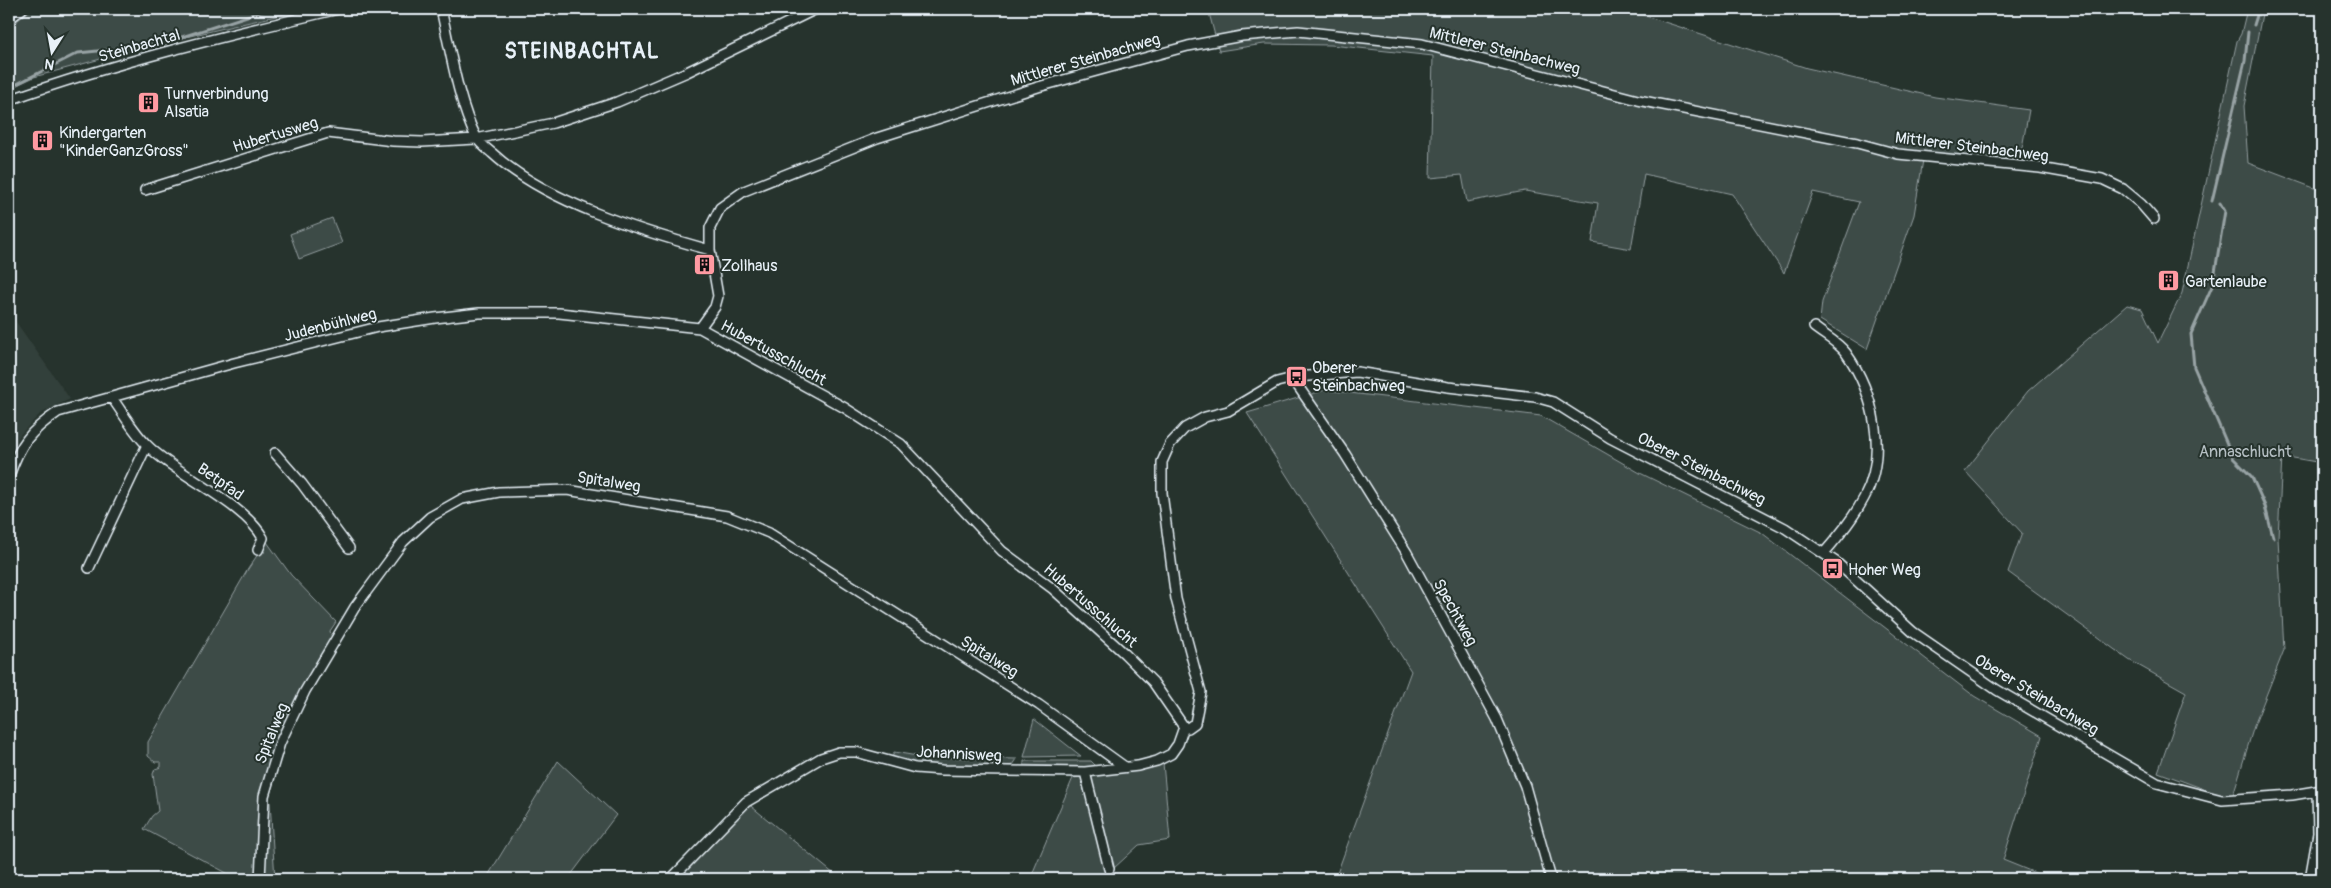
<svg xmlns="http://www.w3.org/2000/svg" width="2331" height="888" viewBox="0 0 2331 888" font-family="Pangolin,sans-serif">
<rect width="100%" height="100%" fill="#26332d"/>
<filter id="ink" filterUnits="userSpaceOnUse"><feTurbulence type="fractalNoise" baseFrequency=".02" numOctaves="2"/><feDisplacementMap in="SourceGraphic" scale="10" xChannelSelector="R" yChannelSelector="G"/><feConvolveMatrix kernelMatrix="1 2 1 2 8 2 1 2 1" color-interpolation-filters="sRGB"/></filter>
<g filter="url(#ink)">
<path fill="#333f3a" d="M9,312L70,399L40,414L20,435L9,457Z"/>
<path fill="#3e4b47" stroke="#939ea0" d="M32,9H306L160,43L34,77L9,89V27Z
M1208,9H1624L1807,68L1935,97L2029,110L2019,164L1923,160L1914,215L1867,349L1820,320L1822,302L1859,202L1813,192L1784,273L1732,194L1644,174L1631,249L1592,242L1598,203L1525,191L1467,202L1462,175L1430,178L1433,56L1331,45L1264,44L1219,51Z
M2247,9H2263L2244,106L2248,163L2322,191V463L2282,456L2278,538L2284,650L2254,726L2233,795L2223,796L2158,772L2186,692L2129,660L2008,572L2022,533L1965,471L2028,391L2127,305L2142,309L2158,343L2182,293L2237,41L2241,34Z
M332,218L342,243L299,259L290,234Z
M1325,390L1541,416L1640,473L1762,533L1974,696L2042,736L2003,860L2050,879H1335L1411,671L1247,413Z
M267,542L291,575L336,622L330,631L333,642L280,743L267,803L270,802L275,879H238L144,829L152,816L158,811L153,774L155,769L161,767V762H155L148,756V742L248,569L260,551L265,552L260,550Z
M1034,719L1081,756L1024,757Z
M894,752L923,757L1017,759L1013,765L1005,770H942L891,761Z
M558,761L616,815L568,879H486Z
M1024,761H1091L1098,768L1024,765Z
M1163,763L1170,840L1139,845L1113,869L1111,879H1030L1073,778L1140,769Z
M746,802L840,879H671Z"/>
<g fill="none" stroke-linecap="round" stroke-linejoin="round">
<path stroke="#98a3a5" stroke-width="3" d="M2254,25L2259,9
M9,88L78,53L137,47L182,37L269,9
M2212,201L2245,61L2248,32
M2220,203L2225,211L2213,284L2191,334L2194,367L2233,458L2252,477L2265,506L2273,537"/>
<defs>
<path id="street" d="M441,9C450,48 458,102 476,137C479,143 487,149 492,153C545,202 641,231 710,250L718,296L715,307L700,328L845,408L901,444L1002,551L1053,589L1125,654L1153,682L1184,727
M9,19L22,9
M9,100C116,62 228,35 338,9
M145,190L328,133L393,141L422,142L476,139L553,123L617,102L687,72L816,9
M710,250V228L720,208L744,191L877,138L1038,87L1188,46L1242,36L1298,31L1422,44L1638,100L1857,143L1898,154L2040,168L2102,179L2123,189L2141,204L2154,219
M1814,327C1824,335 1839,343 1846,353C1874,392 1888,454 1864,498C1853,519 1839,536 1824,553
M1293,379L1345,454L1407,553L1497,719L1525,786L1551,879
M112,398C123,413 133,431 147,445C176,475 244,503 263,538L258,550
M275,453L302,484L349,548
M9,476C20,444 30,431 58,412L234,363L378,327L435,318L479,313H559L700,328
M89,568L147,445
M1184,727L1188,728L1195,723L1201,692L1176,599L1162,493V462L1170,444L1185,428L1205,417L1228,411L1277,382L1297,377L1357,372L1448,387L1535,397L1553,402L1610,438L1785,528L1836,562L1913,632L1997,690L2157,783L2222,800L2292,795L2322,790
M1085,772L1109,869
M260,879L264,796L280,743L305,691L355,607L403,542L430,517L462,499L499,492L567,490L727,516L769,533L1039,705L1125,767
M671,879L746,802L821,758L839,752H856L915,768L942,770L1085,772L1138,766L1157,761L1171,754L1178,744L1184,727
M2310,879L2318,833L2317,792"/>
</defs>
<use href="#street" stroke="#e8f1f8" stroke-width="12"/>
<use href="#street" stroke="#26332d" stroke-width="9"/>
</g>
</g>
<defs>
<symbol id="building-square" viewBox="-11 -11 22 22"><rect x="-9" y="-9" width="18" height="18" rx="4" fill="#ff9aa2" stroke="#26332d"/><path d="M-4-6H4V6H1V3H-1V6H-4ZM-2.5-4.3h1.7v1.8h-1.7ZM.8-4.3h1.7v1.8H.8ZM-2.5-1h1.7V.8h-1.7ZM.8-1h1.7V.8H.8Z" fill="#111"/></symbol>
<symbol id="bus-square" viewBox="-11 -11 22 22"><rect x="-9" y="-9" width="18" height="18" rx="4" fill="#ff9aa2" stroke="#26332d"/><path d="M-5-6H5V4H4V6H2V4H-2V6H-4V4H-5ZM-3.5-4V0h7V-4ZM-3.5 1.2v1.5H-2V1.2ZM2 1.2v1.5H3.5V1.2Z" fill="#111"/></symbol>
</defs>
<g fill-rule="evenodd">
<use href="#building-square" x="136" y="90" width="25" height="25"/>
<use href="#building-square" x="30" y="128" width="25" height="25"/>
<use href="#building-square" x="692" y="252" width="25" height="25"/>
<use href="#building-square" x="2156" y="268" width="25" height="25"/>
<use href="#bus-square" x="1284" y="364" width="25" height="25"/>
<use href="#bus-square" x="1820" y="556" width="25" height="25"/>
</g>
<g text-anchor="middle" stroke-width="4" stroke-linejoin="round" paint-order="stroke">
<g font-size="16" fill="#e8f1f8" stroke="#26332d">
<text transform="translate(139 45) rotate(-16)" y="6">Steinbachtal</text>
<text transform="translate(1505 50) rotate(14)" y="6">Mittlerer Steinbachweg</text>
<text transform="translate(1085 59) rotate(-16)" y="6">Mittlerer Steinbachweg</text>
<text transform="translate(275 134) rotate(-17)" y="6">Hubertusweg</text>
<text transform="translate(1972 146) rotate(7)" y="6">Mittlerer Steinbachweg</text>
<text transform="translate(330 324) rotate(-14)" y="6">Judenbühlweg</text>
<text transform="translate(774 352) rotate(29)" y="6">Hubertusschlucht</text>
<text transform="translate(1702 468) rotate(27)" y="6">Oberer Steinbachweg</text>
<text transform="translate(221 481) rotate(35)" y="6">Betpfad</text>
<text transform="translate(609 481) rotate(9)" y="6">Spitalweg</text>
<text transform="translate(1091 605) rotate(41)" y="6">Hubertusschlucht</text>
<text transform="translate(1456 612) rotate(61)" y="6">Spechtweg</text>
<text transform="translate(990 656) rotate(32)" y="6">Spitalweg</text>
<text transform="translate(2037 694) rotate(31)" y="6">Oberer Steinbachweg</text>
<text transform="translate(271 733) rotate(-68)" y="6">Spitalweg</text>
<text transform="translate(959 753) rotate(3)" y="6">Johannisweg</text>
</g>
<g font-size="16" fill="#e8f1f8" stroke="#26332d" text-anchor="start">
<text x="164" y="99">Turnverbindung<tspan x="164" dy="18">Alsatia</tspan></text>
<text x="59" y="138">Kindergarten<tspan x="59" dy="18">"KinderGanzGross"</tspan></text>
<text x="721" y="271">Zollhaus</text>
<text x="2185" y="287">Gartenlaube</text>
<text x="1312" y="373">Oberer<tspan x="1312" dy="18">Steinbachweg</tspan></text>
<text x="1848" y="575">Hoher Weg</text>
</g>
<g font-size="16" fill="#b5bfc3" stroke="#26332d">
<text x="2245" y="457">Annaschlucht</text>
</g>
<g font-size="21" font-weight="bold" letter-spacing="1" fill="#e8f1f8" stroke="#26332d">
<text x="582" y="58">STEINBACHTAL</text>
</g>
</g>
<rect width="2331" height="888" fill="none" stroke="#26332d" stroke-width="30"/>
<rect x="15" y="15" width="2301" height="858" fill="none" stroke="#e8f1f8" stroke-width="2" filter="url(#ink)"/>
<g transform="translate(52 52) rotate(191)" stroke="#26332d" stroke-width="4" paint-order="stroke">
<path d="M0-4L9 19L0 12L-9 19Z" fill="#e8f1f8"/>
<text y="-8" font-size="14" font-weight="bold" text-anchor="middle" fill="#e8f1f8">N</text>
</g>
</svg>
